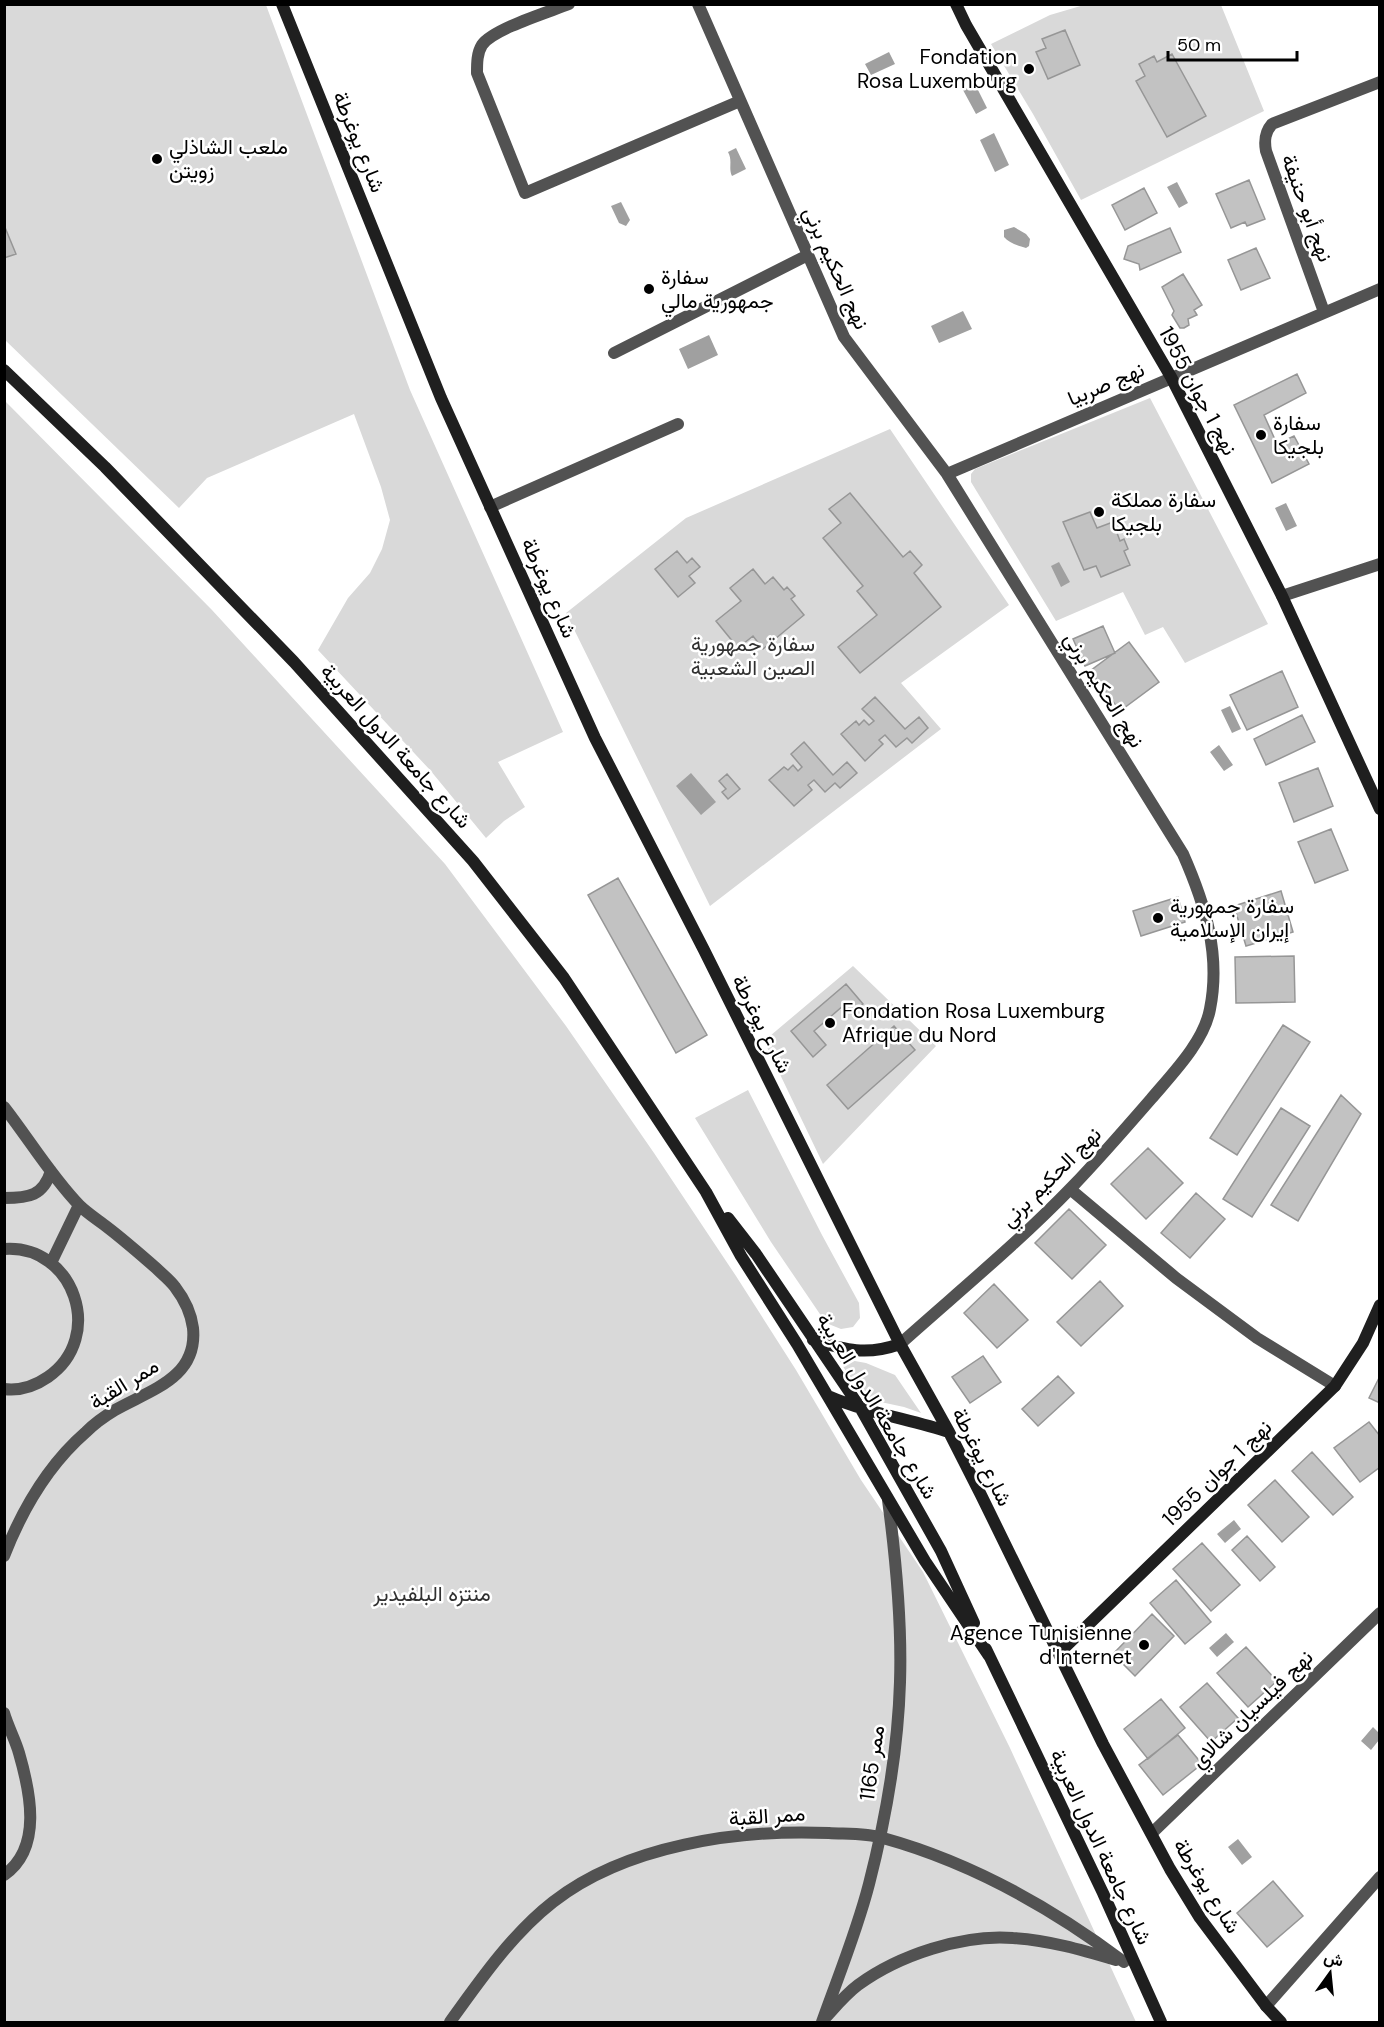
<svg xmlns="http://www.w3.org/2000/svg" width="1384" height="2027" viewBox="0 0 1384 2027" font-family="'DM Sans',Vazirmatn,sans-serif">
<rect width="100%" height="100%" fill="#fff"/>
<path fill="#d9d9d9" d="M4,5H266L410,390L563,732L498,762L525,807L504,821L486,838L430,770L318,650L348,598L370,573L382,549L390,520L381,487L354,414L207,478L179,508L5,340Z
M1084,5H1221L1264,111L1081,200L1033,114L991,44L1050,15Z
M1150,398L1268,624L1185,663L1163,627L1145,635L1123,592L1056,621L971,482V474L975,469Z
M4,400L212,610L445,864L566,1026L654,1153L736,1276L796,1370L861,1480L923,1572L1010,1748L1136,2022H5Z
M890,429L1009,605L901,683L941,729L710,906L566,613L686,518Z
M853,966L936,1046L823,1164L764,1041Z
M748,1090L822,1235L859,1303L860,1318L853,1327L841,1329L826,1323L771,1242L695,1118Z
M838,1358L866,1363L895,1375L921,1413L904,1407L862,1398Z"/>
<path fill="#a0a0a0" d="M889,52L895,64L871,75L865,64Z
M975,84L987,108L976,114L963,90Z
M994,133L1009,165L995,172L980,140Z
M736,148L746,169L732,176C728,168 733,161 728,152Z
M1177,182L1188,203L1179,208L1167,187Z
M621,202L630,220L626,226L619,223L611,206Z
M1014,227L1026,234L1030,239L1029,246L1026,248C1019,246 1009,243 1004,237V230Z
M963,311L972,329L939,343L931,326Z
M709,335L718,355L688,369L679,349Z
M1286,503L1297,526L1286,531L1275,508Z
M1059,562L1070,582L1061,587L1051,566Z
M1230,706L1241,729L1232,733L1221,710Z
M1219,745L1233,765L1224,771L1210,752Z
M691,773L716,802L701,815L676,786Z
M1234,1520L1241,1529L1225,1543L1217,1534Z
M1226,1633L1234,1642L1217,1657L1209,1648Z
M1373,1727L1379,1733V1740L1371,1750L1361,1741Z
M1238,1839L1252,1857L1242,1865L1228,1847Z"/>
<path fill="#c2c2c2" stroke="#969696" stroke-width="1.5" d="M1065,30L1080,65L1048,79L1036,52L1046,48L1042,39Z
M1172,54L1206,116L1167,137L1136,81L1145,76L1139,64L1154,56L1157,62Z
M1249,180L1265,219L1247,226L1245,222L1231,228L1216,194Z
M1144,188L1157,213L1125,230L1112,205Z
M4,225L16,254L4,258Z
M1170,228L1181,252L1140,270L1139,264L1124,259L1128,246Z
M1256,248L1270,278L1241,290L1228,260Z
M1183,274L1202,305L1194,310L1197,315L1188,319L1189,325L1184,328H1180L1172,315L1174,311L1162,287Z
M1297,374L1306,393L1264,415L1277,444L1294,436L1309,464L1272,483L1234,405Z
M850,493L903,557L910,551L922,565L914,573L941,607L860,673L838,647L877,615L857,591L863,586L823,538L841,523L829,509Z
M1090,512L1097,528L1113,522L1120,541L1124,539L1128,549L1124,551L1130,565L1101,577L1096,566L1084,570L1063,522Z
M677,551L687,563L692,558L700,567L689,576L695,583L678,597L655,569Z
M753,569L765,584L773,577L784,590L787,587L795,596L791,599L804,615L763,649L753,636L738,648L716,621L741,601L730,588Z
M1103,626L1115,653L1085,666L1073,639Z
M1129,642L1159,682L1120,711L1090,671Z
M1282,671L1298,707L1247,730L1230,695Z
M875,697L905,729L919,717L928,728L912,743L907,738L896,747L885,735L879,740L883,744L865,761L841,734L856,721L859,725L864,720L869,725L874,721L862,709Z
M1302,715L1315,742L1266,765L1254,739Z
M804,742L833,775L847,762L857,773L840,788L835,783L825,792L814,780L808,785L812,790L794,806L769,780L784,767L788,770L793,765L798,771L802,767L791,754Z
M1318,768L1333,806L1294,822L1279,783Z
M727,774L740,789L728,799L722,792L726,789L719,781Z
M1331,829L1348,870L1315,883L1298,842Z
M618,878L707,1035L676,1053L588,895Z
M1281,891L1293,932L1246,946L1234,906Z
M1178,897L1185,922L1141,936L1133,911Z
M1294,956L1295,1002L1236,1003L1235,957Z
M846,984L863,1004L852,1014L844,1005L814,1031L826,1045L813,1057L791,1031Z
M1283,1025L1310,1042L1237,1155L1210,1138Z
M894,1026L915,1050L848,1109L827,1085Z
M1341,1095L1361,1114L1298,1221L1271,1205Z
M1281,1108L1310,1126L1252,1217L1223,1199Z
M1148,1148L1183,1183L1146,1219L1111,1184Z
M1196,1193L1225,1219L1190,1258L1161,1233Z
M1069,1209L1106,1245L1072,1279L1035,1243Z
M1100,1281L1123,1306L1081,1346L1057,1322Z
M994,1284L1028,1320L997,1348L964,1313Z
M983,1356L1001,1382L970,1403L952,1377Z
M1058,1376L1074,1393L1038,1426L1022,1409Z
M1380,1376V1403L1369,1398Z
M1369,1422L1380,1436V1467L1360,1482L1334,1448Z
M1312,1452L1353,1497L1333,1515L1292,1471Z
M1275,1480L1309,1517L1282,1542L1248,1505Z
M1247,1536L1275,1567L1260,1581L1232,1550Z
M1202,1543L1240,1585L1211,1611L1173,1569Z
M1176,1580L1211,1622L1185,1644L1150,1603Z
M1152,1614L1174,1636L1135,1676L1113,1654Z
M1246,1647L1277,1681L1248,1707L1217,1673Z
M1207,1683L1238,1718L1211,1742L1180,1707Z
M1161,1699L1185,1728L1148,1759L1124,1729Z
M1178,1735L1202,1764L1163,1795L1139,1765Z
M1273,1881L1303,1916L1267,1947L1237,1913Z"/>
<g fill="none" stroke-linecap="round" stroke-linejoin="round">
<path stroke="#525252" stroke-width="12" d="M569,4C549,12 493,29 482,45C477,53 477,63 477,73L525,193L740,101
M698,4L844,337L947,474L1183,854C1205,904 1221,954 1210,1009C1204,1042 1172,1074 1151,1099C1125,1129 1099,1159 1072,1187C1018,1243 958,1292 900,1344
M1324,312L1266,151C1264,140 1265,132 1272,124L1380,82
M614,353L808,255
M947,474L1380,289
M490,507L678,424
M1282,596L1380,564
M4,1107C29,1139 51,1176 79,1205C87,1213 98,1220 107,1227C124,1240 140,1254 156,1268C162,1274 170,1280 175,1287C185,1300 191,1313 193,1328C198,1378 150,1390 115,1410C105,1416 94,1424 86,1432C48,1465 22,1510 4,1556
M1070,1189L1176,1278L1257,1338L1335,1386
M4,1198C29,1198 43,1196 51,1171
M4,1249C74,1244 106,1337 48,1377C35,1386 20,1391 4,1389
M51,1263L79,1205
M4,1713C8,1727 15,1739 19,1753C30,1791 43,1848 4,1875
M1152,1833L1380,1613
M1266,2006L1380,1877
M826,2017C836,2006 846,1994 858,1985C899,1955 963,1934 1013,1938C1048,1940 1082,1950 1116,1960
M450,2022C480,1980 512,1934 553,1902C626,1845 739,1829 829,1833C847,1834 867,1833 883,1838C970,1862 1052,1908 1124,1962
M822,2022C838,1977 857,1931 869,1884C886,1818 898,1750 900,1682C902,1621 896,1560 888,1500"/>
<path stroke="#1f1f1f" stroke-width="12" d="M282,4L441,398L595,738L704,950L900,1344L949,1432L981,1495L1103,1744L1170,1869L1200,1918L1266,2006L1281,2022
M956,4L966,25L1171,377L1282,596L1380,809
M4,370L105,467L294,662L473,861L564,978L706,1192L741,1256L797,1344L925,1561L989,1656
M728,1218L756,1254L861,1409L941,1551L974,1623
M813,1340C846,1350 866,1356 900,1344
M828,1396C867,1413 909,1419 949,1432
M986,1649L1103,1893L1161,2022
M1059,1653L1335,1386L1363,1343L1380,1305"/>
</g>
<g fill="#000" stroke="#fff" stroke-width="2">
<circle cx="1029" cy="69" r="6"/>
<circle cx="157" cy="159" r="6"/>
<circle cx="649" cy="289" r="6"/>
<circle cx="1261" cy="435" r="6"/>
<circle cx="1099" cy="512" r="6"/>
<circle cx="1158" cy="918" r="6"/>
<circle cx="830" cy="1023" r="6"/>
<circle cx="1144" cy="1645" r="6"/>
</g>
<g text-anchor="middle" stroke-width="5" stroke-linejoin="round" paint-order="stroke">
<g font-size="21" fill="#000" stroke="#fff" text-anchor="start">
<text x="1017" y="64" text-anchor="end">Fondation<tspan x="1017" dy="24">Rosa Luxemburg</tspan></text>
<text x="169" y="154">ملعب الشاذلي<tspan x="169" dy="24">زويتن</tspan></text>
<text x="661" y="284">سفارة<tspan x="661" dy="24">جمهورية مالي</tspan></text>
<text x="1273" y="430">سفارة<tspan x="1273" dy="24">بلجيكا</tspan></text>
<text x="1111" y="507">سفارة مملكة<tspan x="1111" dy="24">بلجيكا</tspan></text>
<text x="1170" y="913">سفارة جمهورية<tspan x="1170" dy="24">إيران الإسلامية</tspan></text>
<text x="842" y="1018">Fondation Rosa Luxemburg<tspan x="842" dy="24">Afrique du Nord</tspan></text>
<text x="1132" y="1640" text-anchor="end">Agence Tunisienne<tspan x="1132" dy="24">d'Internet</tspan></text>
</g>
<g font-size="21" fill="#000" stroke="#fff">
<text transform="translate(359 142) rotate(68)" y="7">شارع يوغرطة</text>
<text transform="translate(1307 208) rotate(70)" y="7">نهج أبو حنيفة</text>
<text transform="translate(836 268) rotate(66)" y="7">نهج الحكيم برني</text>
<text transform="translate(1106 384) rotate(-23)" y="7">نهج صربيا</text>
<text transform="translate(1198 391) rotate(62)" y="7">نهج 1 جوان 1955</text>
<text transform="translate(549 588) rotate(66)" y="7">شارع يوغرطة</text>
<text transform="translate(1104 690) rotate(58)" y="7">نهج الحكيم برني</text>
<text transform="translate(396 746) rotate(48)" y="7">شارع جامعة الدول العربية</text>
<text transform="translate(762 1024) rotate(63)" y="7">شارع يوغرطة</text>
<text transform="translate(1051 1177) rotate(-45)" y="7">نهج الحكيم برني</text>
<text transform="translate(124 1384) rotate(-32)" y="7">ممر القبة</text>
<text transform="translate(877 1406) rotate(59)" y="7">شارع جامعة الدول العربية</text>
<text transform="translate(982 1457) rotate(63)" y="7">شارع يوغرطة</text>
<text transform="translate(1217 1473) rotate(-44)" y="7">نهج 1 جوان 1955</text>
<text transform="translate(1252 1709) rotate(-44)" y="7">نهج فيلسيان شالاي</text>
<text transform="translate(872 1763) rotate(-82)" y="7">ممر 1165</text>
<text transform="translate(767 1816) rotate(-4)" y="7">ممر القبة</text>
<text transform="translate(1101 1847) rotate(65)" y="7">شارع جامعة الدول العربية</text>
<text transform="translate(1207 1886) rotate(58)" y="7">شارع يوغرطة</text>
</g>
<g font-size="21" fill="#303030" stroke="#fff">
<text x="753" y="651">سفارة جمهورية<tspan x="753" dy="24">الصين الشعبية</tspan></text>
<text x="432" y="1601">منتزه البلفيدير</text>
</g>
</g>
<rect width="1384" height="2027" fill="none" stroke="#000000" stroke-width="12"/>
<g transform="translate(1330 1973) rotate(15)" stroke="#ffffff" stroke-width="4.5" paint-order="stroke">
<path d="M0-4.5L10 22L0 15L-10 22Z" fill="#000000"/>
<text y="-9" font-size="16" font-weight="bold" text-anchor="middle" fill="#000000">ش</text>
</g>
<path d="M1168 51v9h129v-9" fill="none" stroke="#000000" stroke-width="3"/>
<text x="1177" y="51" font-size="18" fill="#000000" stroke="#ffffff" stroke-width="4.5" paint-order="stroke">50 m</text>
</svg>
